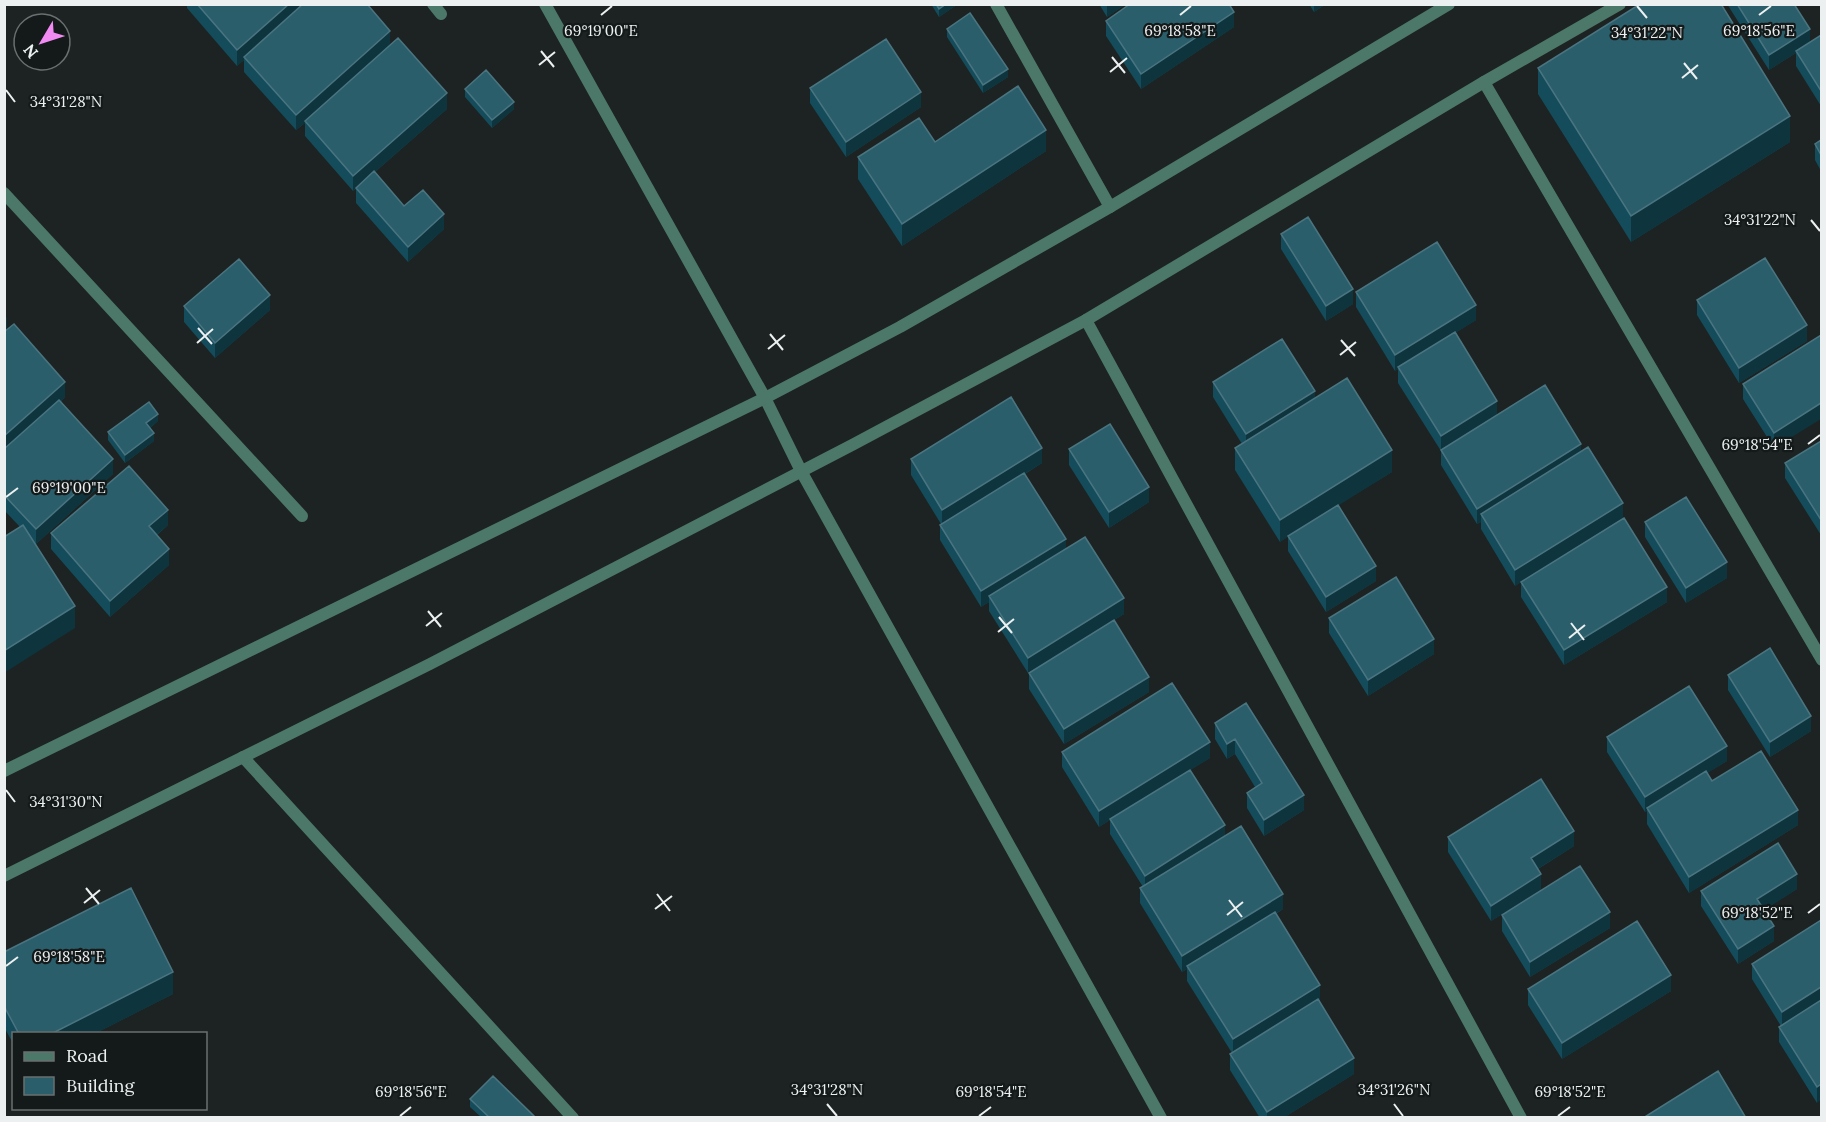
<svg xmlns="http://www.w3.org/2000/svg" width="1826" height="1122" viewBox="0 0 1826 1122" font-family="Lora,serif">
<rect width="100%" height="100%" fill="#1d2322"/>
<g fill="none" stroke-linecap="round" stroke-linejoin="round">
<path stroke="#4c7869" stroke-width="12" d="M433,4L441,14
M545,4L765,398L801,471L1161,1118
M996,4L1110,207
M1484,82L1822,660
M4,193L302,516
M1086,320L1521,1118
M243,757L573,1118"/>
<path stroke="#4c7869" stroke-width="12" d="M4,771L765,398L900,327L1110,207L1449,4
M4,876L430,664L854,444L1086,320L1484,82L1620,4"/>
</g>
<path fill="#144c5b" d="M187,4H367L390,45L447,109L375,172L404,206L444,229L408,262L356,203V189L353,191L305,136V123L296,130L244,72V60L237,66L187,8Z
M931,4H958L939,17Z
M1099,4H1126L1107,17Z
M1309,4H1326L1314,12Z
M1727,4H1794L1810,42L1821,35V106L1796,66V53L1769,70Z
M1106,21L1234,27L1141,89L1106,36Z
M947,29L1008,77L983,93L947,37Z
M1538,68L1790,142L1631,242L1538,94Z
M810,88L921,107L846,157L810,103Z
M465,89L514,109L492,128L465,97Z
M1821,140V171L1815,160V144Z
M935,142L1046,151L902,246L858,179V157Z
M1281,234L1353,304L1326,321L1281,249Z
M1356,292L1476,320L1455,333L1497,415L1581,451L1623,518L1667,602L1564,665L1521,597V582L1515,586L1481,529V522L1477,524L1441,465V451L1398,383V369L1395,371L1356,307Z
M1697,300L1807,341L1739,383L1697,315Z
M184,306L270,310L215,358L184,322Z
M4,315L7,330L65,397L61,401L113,474L36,544L75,628L20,527L4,510Z
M1821,335L1774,448L1743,399V384Z
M1213,382L1315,398L1392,472L1338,505L1376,581L1326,612L1288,551V536L1280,542L1235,470V448L1242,444L1213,397Z
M158,421L150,428L154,441L125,463L108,440V432Z
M1821,441V535L1785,478V463Z
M1069,449L1149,502L1109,528L1069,465Z
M911,459L1042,463L1025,474L1066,549L1124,614L1028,673L989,611V602L981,607L940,540V525L941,524L911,475Z
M1645,522L1727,578L1686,603L1645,537Z
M168,525L157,535L169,565L110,617L51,549V533Z
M1329,618L1434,654L1368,696L1329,633Z
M1029,673L1149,692L1064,744L1029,689Z
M1728,675L1811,731L1770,757L1728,690Z
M1246,703L1304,810L1264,836L1247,808V793L1255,787L1235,754L1227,759L1215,739V723Z
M1607,737L1727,761L1707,773L1712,781L1798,825L1689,893L1647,824V811L1645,812L1607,752Z
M1062,752L1210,758L1190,770L1225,836L1283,909L1276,914L1320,1000L1319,1001L1354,1074L1283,1118H1260L1230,1070V1054L1232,1053L1187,981V969L1182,972L1140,903V888L1143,887L1110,834V820L1099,827L1062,767Z
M1448,837L1574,846L1538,869L1541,890L1491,921L1448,852Z
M1797,889L1764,910L1774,941L1738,964L1701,906V891Z
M1502,915L1610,928L1530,977L1502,931Z
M1821,920L1817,1103L1779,1042V1027L1781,1026L1752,979V964Z
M4,952L173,994L94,1034H14V1045L4,1027Z
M1528,989L1671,991L1562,1059L1528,1005Z
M470,1099L534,1118H482L470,1107Z"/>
<path fill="#0e343e" d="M289,4H306L244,57V60L237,66V50Z
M946,4H958L939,17V9Z
M1107,4H1126L1107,17Z
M1314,4H1326L1314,12Z
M1234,12V27L1141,89V74Z
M1810,29V44L1796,51V53L1769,70V55Z
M390,31V46L305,121V123L296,130V115Z
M1008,69V77L983,93V85Z
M921,92V107L846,157V142Z
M447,93V109L353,191V176Z
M514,102V109L492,128V120Z
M1790,116V142L1631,242V216Z
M1046,130V151L902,246V224Z
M444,214V229L408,262V247Z
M1353,289V304L1326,321V306Z
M270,295V310L215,358V343Z
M1476,305V320L1395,371V355Z
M7,317V332L4,334V319Z
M1807,325V341L1739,383V368Z
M65,382V397L4,451V436Z
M1315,391V407L1246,449V434Z
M1497,401V416L1441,451V436Z
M1821,403V419L1774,448V433Z
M158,414V421L146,431V423Z
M154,433V441L125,463V455Z
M1581,444V459L1481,514V522L1477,524V509Z
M1042,448V463L942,525V510Z
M1392,450V472L1280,542V520Z
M113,459V474L36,544V529Z
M1149,487V502L1109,528V512Z
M1623,503V518L1515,586V570Z
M168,510V525L149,541V526Z
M1066,539V554L989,596V602L981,607V591Z
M169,549V565L110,617V601Z
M1727,562V578L1686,603V588Z
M1376,566V581L1326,612V597Z
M1667,587V602L1564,665V650Z
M1124,598V614L1028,673V658Z
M75,606V628L4,673V651Z
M1434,639V654L1368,696V680Z
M1149,677V692L1064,744V729Z
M1811,716V731L1770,757V742Z
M1235,739V754L1227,759V744Z
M1210,742V758L1099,827V811Z
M1727,746V761L1648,810L1647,808V811L1645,812V797Z
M1304,795V810L1264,836V820Z
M1798,810V825L1689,893V877Z
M1225,825V841L1145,891V876Z
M1574,831V846L1531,873V858Z
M1541,874V890L1491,921V906Z
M1797,874V889L1757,915V899Z
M1283,894V909L1188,968L1187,966V969L1182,972V956Z
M1610,912V928L1530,977V962Z
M1774,926V941L1738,964V949Z
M173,972V994L94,1034H51Z
M1671,975V991L1562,1059V1043Z
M1320,985V1000L1233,1055V1039Z
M1821,987V1002L1782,1027V1012Z
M1354,1058V1074L1283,1118H1267V1112Z
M1821,1084V1100L1817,1103V1087Z"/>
<path fill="#2b5e6b" stroke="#4a7580" stroke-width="1.5" d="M197,4H289L237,50Z
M303,4H367L390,31L296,115L244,57Z
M936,4H946L939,9Z
M1130,4H1229L1234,12L1141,74L1106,21Z
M1640,4H1721L1790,116L1631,216L1538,68Z
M1737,4H1794L1810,29L1769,55Z
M970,13L1008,69L983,85L947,29Z
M1821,35V91L1796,51Z
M398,38L447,93L353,176L305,121Z
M886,39L921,92L846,142L810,88Z
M486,70L514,102L492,120L465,89Z
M1018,86L1046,130L902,224L858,157L919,118L935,142Z
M1821,140V155L1815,144Z
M374,171L404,206L423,190L444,214L408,247L356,188Z
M1308,217L1353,289L1326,306L1281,234Z
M1437,242L1476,305L1395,355L1356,292Z
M1765,258L1807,325L1739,368L1697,300Z
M239,259L270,295L215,343L184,306Z
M14,324L65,382L4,436V332Z
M1455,332L1497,401L1441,436L1398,367Z
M1821,335V403L1774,433L1743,384Z
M1282,339L1315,391L1246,434L1213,382Z
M1347,378L1392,450L1280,520L1235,448Z
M1545,385L1581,444L1477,509L1441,450Z
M1011,397L1042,448L942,510L911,459Z
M59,400L113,459L36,529L4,495V449Z
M149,402L158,414L146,423L154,433L125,455L108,432Z
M1110,424L1149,487L1109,512L1069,449Z
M1821,441V520L1785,463Z
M1588,447L1623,503L1515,570L1481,514Z
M129,466L168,510L149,526L169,549L110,601L51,533Z
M1024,473L1066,539L981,591L940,525Z
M1686,497L1727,562L1686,588L1645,522Z
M1338,505L1376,566L1326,597L1288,536Z
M1624,518L1667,587L1564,650L1521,582Z
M23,525L75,606L4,651V537Z
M1085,537L1124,598L1028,658L989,596Z
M1396,577L1434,639L1368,680L1329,618Z
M1114,620L1149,677L1064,729L1029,673Z
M1770,648L1811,716L1770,742L1728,675Z
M1172,683L1210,742L1099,811L1062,752Z
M1689,686L1727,746L1645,797L1607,737Z
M1246,703L1304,795L1264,820L1247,793L1262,783L1235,739L1227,744L1215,723Z
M1761,751L1798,810L1689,877L1647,808L1706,771L1712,781Z
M1190,770L1225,825L1145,876L1110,819Z
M1541,779L1574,831L1531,858L1541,874L1491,906L1448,837Z
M1241,826L1283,894L1182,956L1140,888Z
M1778,843L1797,874L1757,899L1774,926L1738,949L1701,891Z
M1580,866L1610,912L1530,962L1502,915Z
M131,888L173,972L51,1034H19L4,1006V952Z
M1275,912L1320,985L1233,1039L1187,966Z
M1821,920V987L1782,1012L1752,964Z
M1637,921L1671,975L1562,1043L1528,989Z
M1318,999L1354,1058L1267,1112L1230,1054Z
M1821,1000V1084L1817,1087L1779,1027Z
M1718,1071L1746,1118H1643Z
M493,1076L534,1116L533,1118H490L470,1099Z"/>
<path fill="none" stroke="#ecf0f0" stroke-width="2" d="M1637,6L1647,18M601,15L612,6M1180,15L1191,6M1759,15L1771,6M541,51L554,67M1112,57L1125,73M1684,63L1697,79M539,65L555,52M1110,72L1127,58M1682,78L1698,65M6,90L15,102M1811,220L1820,231M198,328L212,344M770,334L783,350M1341,340L1355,356M197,343L213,329M768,349L785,335M1340,355L1356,342M1808,444L1820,435M6,497L18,488M428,611L441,627M999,617L1012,633M1571,623L1584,640M426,626L442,613M998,632L1014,619M1569,638L1585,625M6,790L15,802M86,888L99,904M657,894L670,911M1229,900L1242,917M84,903L100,890M655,909L672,896M1808,913L1820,904M1227,915L1243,902M6,966L18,957M827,1104L837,1116M1394,1104L1403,1116M400,1116L411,1107M979,1116L991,1107M1558,1116L1570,1107"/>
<g font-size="15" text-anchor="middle" fill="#ecf0f0" stroke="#141919" stroke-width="4.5" stroke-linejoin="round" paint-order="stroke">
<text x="601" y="36">69°19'00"E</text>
<text x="1180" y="36">69°18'58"E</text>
<text x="1759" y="36">69°18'56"E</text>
<text x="1647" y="38">34°31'22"N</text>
<text x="66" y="107">34°31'28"N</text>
<text x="1760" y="225">34°31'22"N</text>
<text x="1757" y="450">69°18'54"E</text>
<text x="69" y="493">69°19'00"E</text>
<text x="66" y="807">34°31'30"N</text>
<text x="1757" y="918">69°18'52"E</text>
<text x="69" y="962">69°18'58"E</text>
<text x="827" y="1095">34°31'28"N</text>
<text x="1394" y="1095">34°31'26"N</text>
<text x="411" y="1097">69°18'56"E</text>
<text x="991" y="1097">69°18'54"E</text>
<text x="1570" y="1097">69°18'52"E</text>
</g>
<rect width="1826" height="1122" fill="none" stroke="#ecf0f0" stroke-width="12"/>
<rect x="12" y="1032" width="195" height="78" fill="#141919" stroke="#6a6f6f" stroke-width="1.5"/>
<rect x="24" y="1052" width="30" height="9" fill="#4c7869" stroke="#6a6f6f" stroke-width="1.5"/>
<text x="66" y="1062" font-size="18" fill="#ecf0f0">Road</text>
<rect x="24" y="1077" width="30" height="18" fill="#2b5e6b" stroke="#6a6f6f" stroke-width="1.5"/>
<text x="66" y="1092" font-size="18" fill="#ecf0f0">Building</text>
<g transform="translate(42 42) rotate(231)"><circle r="28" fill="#141919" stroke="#6a6f6f" stroke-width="1.5"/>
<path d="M0-4.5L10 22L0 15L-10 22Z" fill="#f28af3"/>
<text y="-9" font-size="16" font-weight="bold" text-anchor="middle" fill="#ecf0f0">N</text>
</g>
</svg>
